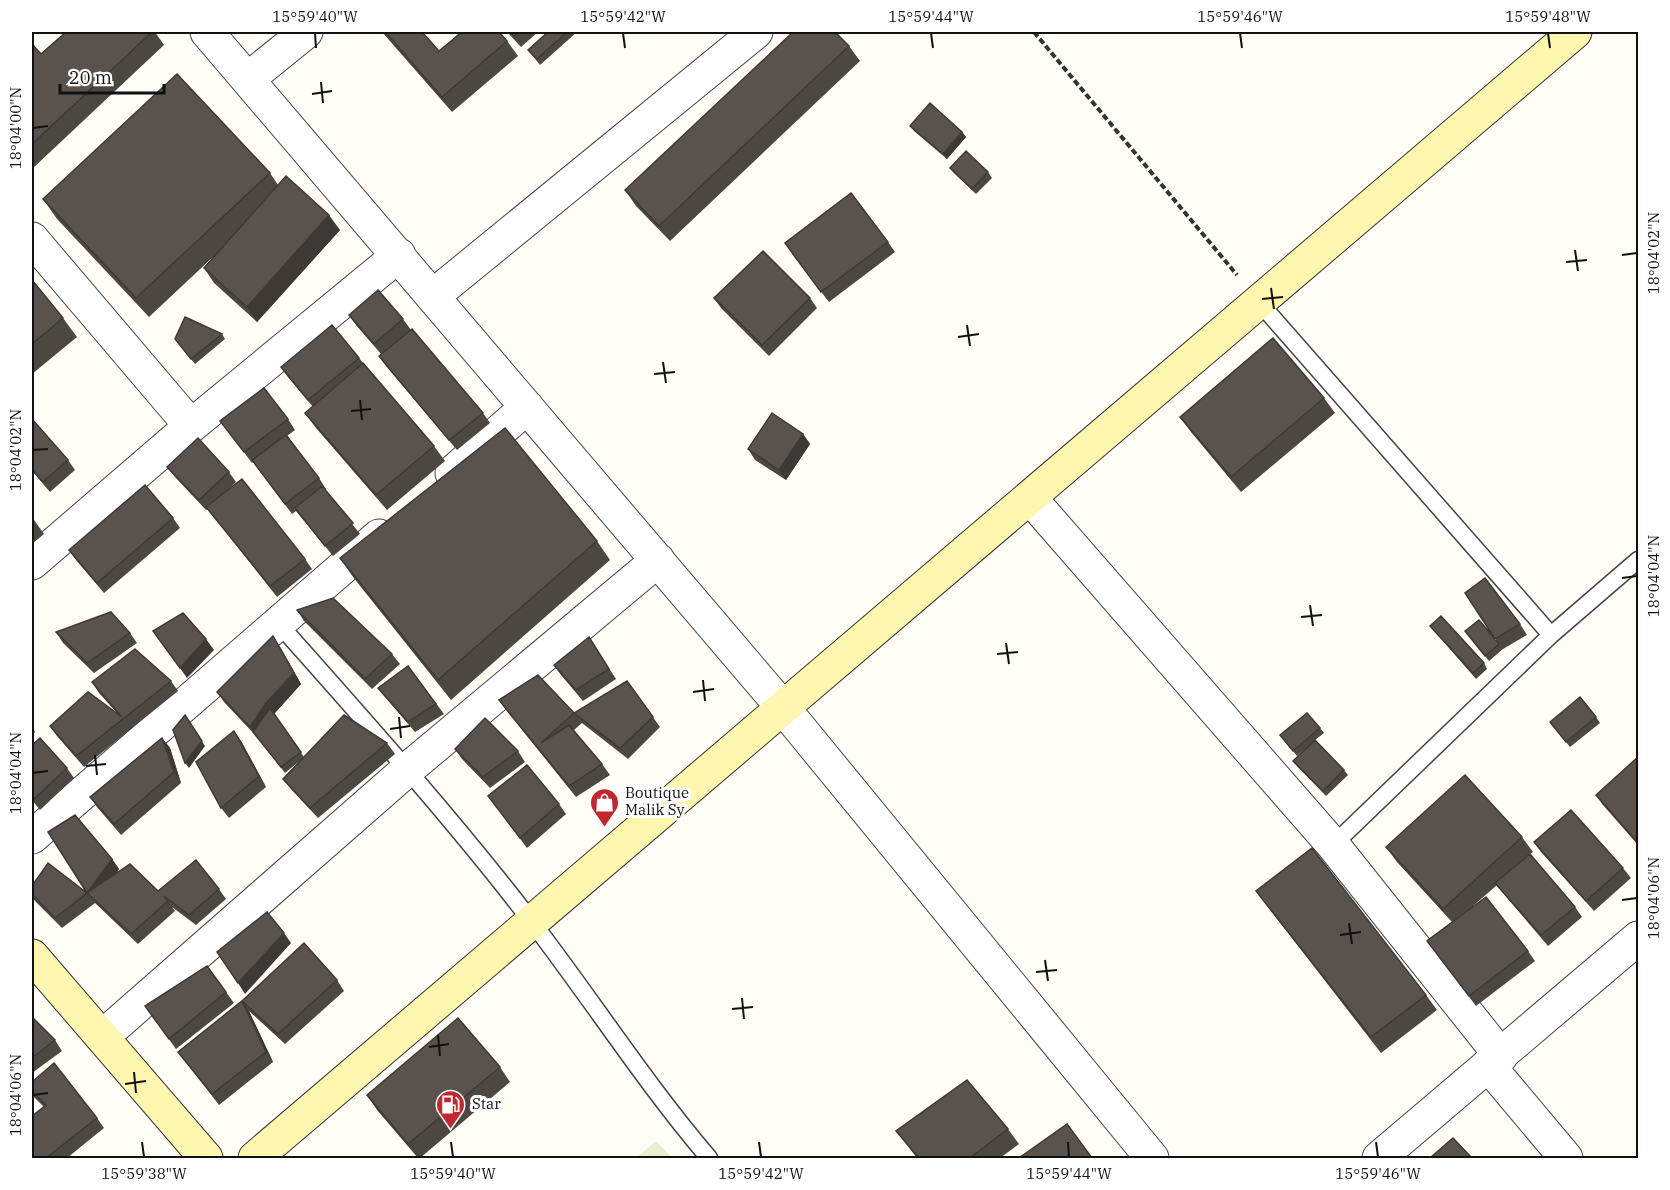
<svg xmlns="http://www.w3.org/2000/svg" width="1670" height="1190" viewBox="0 0 1670 1190" font-family="'IBM Plex Serif',serif">
<rect width="100%" height="100%" fill="#fffdf5"/>
<path fill="#e6f2cf" d="M656,1141L672,1158H636Z"/>
<g fill="none" stroke-linecap="round" stroke-linejoin="round">
<defs>
<path id="lane" d="M1259,302L1551,635
M278,623C365,721 452,818 532,922C592,1000 645,1083 709,1158
M1333,845L1551,635L1638,560"/>
<path id="street" d="M207,32L784,709L1152,1158
M248,79L306,32
M32,239L191,426
M433,296L756,32
M452,473L527,407
M1030,498L1333,845L1501,1056
M32,563L191,426L399,255
M32,837L379,536
M102,1037L408,769L658,560
M1488,1065L1566,1158
M1379,1158L1638,938"/>
<path id="secondary" d="M32,956L206,1158
M255,1158L1575,32"/>
</defs>
<use href="#lane" stroke="#444" stroke-width="19"/>
<use href="#street" stroke="#444" stroke-width="35"/>
<use href="#secondary" stroke="#333" stroke-width="35"/>
<path stroke="#333" stroke-width="4" stroke-dasharray="6 3" stroke-linecap="butt" d="M1034,32L1237,275"/>
<use href="#lane" stroke="#fff" stroke-width="16"/>
<use href="#street" stroke="#fff" stroke-width="33"/>
<use href="#secondary" stroke="#fff6b0" stroke-width="33"/>
</g>
<path fill="#4d4742" d="M66,32H155L164,45L32,169V44L41,54Z
M382,32H422L439,51L461,32H460H499L507,41L518,56L452,112Z
M507,32H538L521,47Z
M548,32H577L540,65L528,50Z
M849,46L860,61L670,241L636,206L625,190Z
M910,126L962,132L966,137L947,159L914,131Z
M950,168L988,172L992,178L976,194L954,173Z
M270,173L278,185L340,230L257,322L214,283L204,268L214,256L149,317L57,219L43,199Z
M888,242L895,252L829,302L792,254Z
M32,280L63,318L77,337L32,374Z
M714,298H810L817,308L769,356L721,308Z
M349,315L403,319L411,330L483,413L490,423L457,450L386,366L379,356L381,354L356,325Z
M222,334L225,339L195,364L175,339Z
M359,358L434,446L445,461L387,510L316,428L305,413L313,407L288,377L281,367Z
M1324,398L1335,413L1241,492L1191,432L1180,417Z
M32,419L68,460L75,470L50,492L32,471Z
M288,419L295,430L287,436L319,478L326,489H325L360,534L333,556L296,511L292,514L253,462L252,463L228,431Z
M803,434L810,444L786,480L755,460L748,449Z
M167,467L229,472L236,482L230,488L305,559L312,569L277,597L208,509L206,510L175,477Z
M32,517L44,534L32,544Z
M173,518L180,528L104,593L76,560L69,550Z
M597,541L610,560L451,700L353,577L340,558Z
M1465,593L1520,624L1527,635L1503,649L1489,661L1465,631L1499,644Z
M297,610L392,654L400,664L372,689L304,621Z
M1430,626L1484,663L1487,669L1476,679Z
M56,632L130,633L137,643L94,673L63,643Z
M589,637L616,679L583,701L561,675L554,665Z
M280,647L301,684L274,714L304,757L387,743L395,754L318,818L291,789L283,779L302,759L285,773L257,737L224,702L217,692Z
M408,666L444,714L415,732L386,698L378,688Z
M171,681L178,691L84,767L57,736L50,726L117,713L99,693L92,682Z
M627,681L660,727L628,759L582,723L573,731L602,764L610,775L576,797L506,710L499,700L574,713Z
M1596,717L1600,723L1570,747L1550,722Z
M32,727L35,732L32,735Z
M1320,728L1324,733L1315,740L1344,770L1348,775L1326,796L1297,766L1293,761L1306,748L1297,756L1280,735Z
M234,731L241,741L266,787L229,818L221,808Z
M162,738L170,748L181,783L121,835L97,807L90,797Z
M32,745L67,768L74,778L40,810L32,800Z
M455,749L518,751L525,762L490,788L462,759Z
M1638,757V845L1603,805L1596,795Z
M488,796L559,804L566,814L527,848Z
M1522,837L1533,852L1530,854L1575,907L1582,917L1548,946L1503,893L1497,885L1473,906L1528,951L1535,961L1476,1006L1427,941L1452,922L1397,862L1386,847Z
M1534,842L1623,868L1631,878L1594,911L1541,852Z
M112,859L119,869L117,873L158,891L219,889L226,899L196,925L172,907L175,911L138,944L95,903L62,928L35,901L32,896V886L87,893Z
M1256,891L1426,995L1437,1010L1381,1053L1267,906Z
M207,966L234,1003L176,1049L145,1006Z
M337,980L344,991L285,1044L249,1011L273,1062L219,1105L178,1052L242,1001Z
M32,1017L55,1040L62,1051L32,1073Z
M500,1067L510,1082L420,1158H418L377,1110L367,1095Z
M32,1082L97,1118L104,1128L67,1158H32L44,1107L32,1095Z
M1008,1129L1019,1144L1000,1158H917L896,1131Z"/>
<path fill="#3f3936" d="M962,132L966,137L947,159L943,154Z
M329,215L340,230L257,322L247,307Z
M803,434L810,444L786,480L779,470Z
M273,636L280,647L301,684L274,714L257,737L250,727Z
M206,639L214,650L187,678L180,668Z
M185,715L205,746L189,768L185,763Z
M234,731L241,741L266,787L259,776Z
M162,738L170,748L181,783L174,772Z
M112,859L119,869L96,901L88,893Z
M284,933L291,943L245,994L238,983Z
M242,1001L249,1011L273,1062L266,1052Z"/>
<path fill="#5a524d" stroke="#3f3936" stroke-width="1.5" d="M66,32H152L32,144V44L41,54Z
M385,32H422L439,51L462,32H499L507,41L442,97Z
M509,32H519L514,36Z
M548,32H567L537,59L528,50Z
M793,32H835L849,46L659,226L625,190Z
M177,74L270,173L136,298L43,199Z
M930,103L962,132L943,154L910,126Z
M966,151L988,172L972,189L950,168Z
M286,176L329,215L247,307L204,268Z
M851,193L888,242L821,292L785,243Z
M763,251L810,298L762,345L714,298Z
M32,280L63,318L32,344Z
M378,290L403,319L374,344L349,315Z
M185,317L222,334L191,359L175,339Z
M332,325L359,358L308,400L281,367Z
M412,329L483,413L449,440L379,356Z
M1273,338L1324,398L1231,477L1180,417Z
M363,363L434,446L376,495L305,413Z
M264,388L288,419L244,452L220,421Z
M772,413L803,434L779,470L748,449Z
M32,419L68,460L43,482L32,469Z
M505,428L597,541L438,680L340,558Z
M286,435L319,478L285,504L252,460Z
M198,438L229,472L199,500L167,467Z
M242,479L305,559L270,586L206,507Z
M145,485L173,518L97,583L69,550Z
M322,486L353,523L325,546L295,508Z
M1485,578L1520,624L1495,639L1465,593Z
M333,598L392,654L365,679L297,610Z
M111,612L130,633L87,663L56,632Z
M183,613L206,639L180,668L153,631Z
M1441,616L1484,663L1473,673L1430,626Z
M1479,620L1499,644L1485,656L1465,631Z
M273,636L294,673L266,703L250,727L217,692Z
M589,637L609,669L576,690L554,665Z
M135,649L171,681L76,756L50,726L88,692L122,717L92,682Z
M408,666L436,704L408,722L378,688Z
M538,675L574,713L541,743L569,725L602,764L569,786L499,700Z
M627,681L653,717L620,748L574,713Z
M1580,697L1596,717L1566,742L1550,722Z
M270,708L301,752L281,767L253,732Z
M1307,713L1320,728L1293,751L1280,735Z
M185,715L202,741L185,763L173,730Z
M344,715L387,743L310,808L283,779Z
M485,718L518,751L483,777L455,749Z
M234,731L259,776L221,808L196,762Z
M40,738L67,768L33,800L32,798V745Z
M162,738L174,772L114,824L90,797Z
M1315,740L1344,770L1323,791L1293,761Z
M1638,757V843L1596,795Z
M527,765L559,804L520,838L488,796Z
M1465,775L1522,837L1443,909L1386,847Z
M1571,810L1623,868L1586,901L1534,842Z
M75,815L112,859L87,893L130,864L158,891L196,860L219,889L189,915L164,896L168,901L131,934L87,893L55,918L32,894V886L48,863L87,893L48,832Z
M1312,848L1426,995L1371,1037L1256,891Z
M1530,854L1575,907L1541,935L1495,883Z
M1486,897L1528,951L1469,996L1427,941Z
M267,912L284,933L238,983L217,952Z
M304,943L337,980L278,1034L242,1001Z
M207,966L226,992L169,1039L145,1006Z
M242,1001L266,1052L212,1094L178,1052Z
M32,1017L55,1040L32,1058Z
M458,1018L500,1067L408,1144L367,1095Z
M54,1063L97,1118L46,1158H32V1116L46,1105L32,1092V1082Z
M967,1080L1008,1129L970,1158H919L896,1131Z
M1067,1124L1092,1158H1019Z
M1453,1138L1472,1158H1430Z"/>
<path fill="none" stroke="#111" stroke-width="2" d="M315,33L316,48M623,33L625,48M931,33L933,48M1240,33L1242,48M1548,33L1550,48M321,82L323,103M312,94L332,91M33,128L48,126M1575,250L1578,271M1622,255L1637,253M1566,262L1587,260M1271,288L1274,309M1262,299L1283,297M967,325L970,346M958,337L979,334M663,362L666,383M654,374L675,372M360,400L362,420M351,411L371,409M33,450L48,449M1622,578L1637,576M1310,605L1313,626M1301,617L1322,615M1006,643L1009,664M997,654L1018,652M703,680L705,701M693,692L714,689M399,717L401,738M390,729L410,726M95,755L97,775M86,766L106,764M33,773L48,771M1622,900L1637,898M1349,923L1352,944M1340,935L1361,932M1045,960L1048,981M1036,972L1057,970M742,998L744,1019M732,1009L753,1007M438,1035L440,1056M429,1047L449,1044M134,1072L136,1093M125,1084L146,1081M33,1095L48,1093M142,1142L144,1157M451,1142L453,1157M759,1142L761,1157M1068,1142L1069,1157M1376,1142L1378,1157"/>
<defs>
<symbol id="shop-pin" viewBox="-11 -11 22 30"><path d="M0 17L-7.5 6A9.5 9.5 0 1 1 7.5 6Z" fill="#c4262e" stroke="#fff"/><path d="M-5-2.5h2.3a2.7 3.5 0 0 1 5.4 0H5L5.5 6h-11ZM-1.5-2.5h3a1.5 2.3 0 0 0-3 0Z" fill="#fff"/></symbol>
<symbol id="fuel-pin" viewBox="-11 -11 22 30"><path d="M0 17L-7.5 6A9.5 9.5 0 1 1 7.5 6Z" fill="#c4262e" stroke="#fff"/><path d="M-5.5-6h7V0h2V4h1.3V-2.5L3-4.5l.8-.8L6-3V5H2.5V1h-1V6h-7ZM-4.2-4.7v3.2H.2V-4.7Z" fill="#fff"/></symbol>
</defs>
<g fill-rule="evenodd">
<use href="#shop-pin" x="588" y="786" width="33" height="45"/>
<use href="#fuel-pin" x="434" y="1088" width="33" height="45"/>
</g>
<g text-anchor="middle" stroke-width="6" stroke-linejoin="round" paint-order="stroke">
<g font-size="15" fill="#111" stroke="#fff" text-anchor="start">
<text x="625" y="798">Boutique<tspan x="625" dy="17">Malik Sy</tspan></text>
<text x="472" y="1109">Star</text>
</g>
</g>
<rect width="1670" height="1190" fill="none" stroke="#ffffff" stroke-width="66"/>
<path d="M60 84v9h104v-9" fill="none" stroke="#111111" stroke-width="3"/>
<text x="69" y="84" font-size="18" fill="#111111" stroke="#ffffff" stroke-width="4.5" paint-order="stroke">20 m</text>
<rect x="33" y="33" width="1604" height="1124" fill="none" stroke="#111" stroke-width="2"/>
<g font-size="15" text-anchor="middle" fill="#111">
<text x="315" y="22">15°59'40"W</text>
<text x="623" y="22">15°59'42"W</text>
<text x="931" y="22">15°59'44"W</text>
<text x="1240" y="22">15°59'46"W</text>
<text x="1548" y="22">15°59'48"W</text>
<text transform="translate(16 128) rotate(-90)" y="5">18°04'00"N</text>
<text transform="translate(1654 253) rotate(-90)" y="5">18°04'02"N</text>
<text transform="translate(16 450) rotate(-90)" y="5">18°04'02"N</text>
<text transform="translate(1654 576) rotate(-90)" y="5">18°04'04"N</text>
<text transform="translate(16 773) rotate(-90)" y="5">18°04'04"N</text>
<text transform="translate(1654 898) rotate(-90)" y="5">18°04'06"N</text>
<text transform="translate(16 1095) rotate(-90)" y="5">18°04'06"N</text>
<text x="144" y="1179">15°59'38"W</text>
<text x="453" y="1179">15°59'40"W</text>
<text x="761" y="1179">15°59'42"W</text>
<text x="1069" y="1179">15°59'44"W</text>
<text x="1378" y="1179">15°59'46"W</text>
</g>
</svg>
